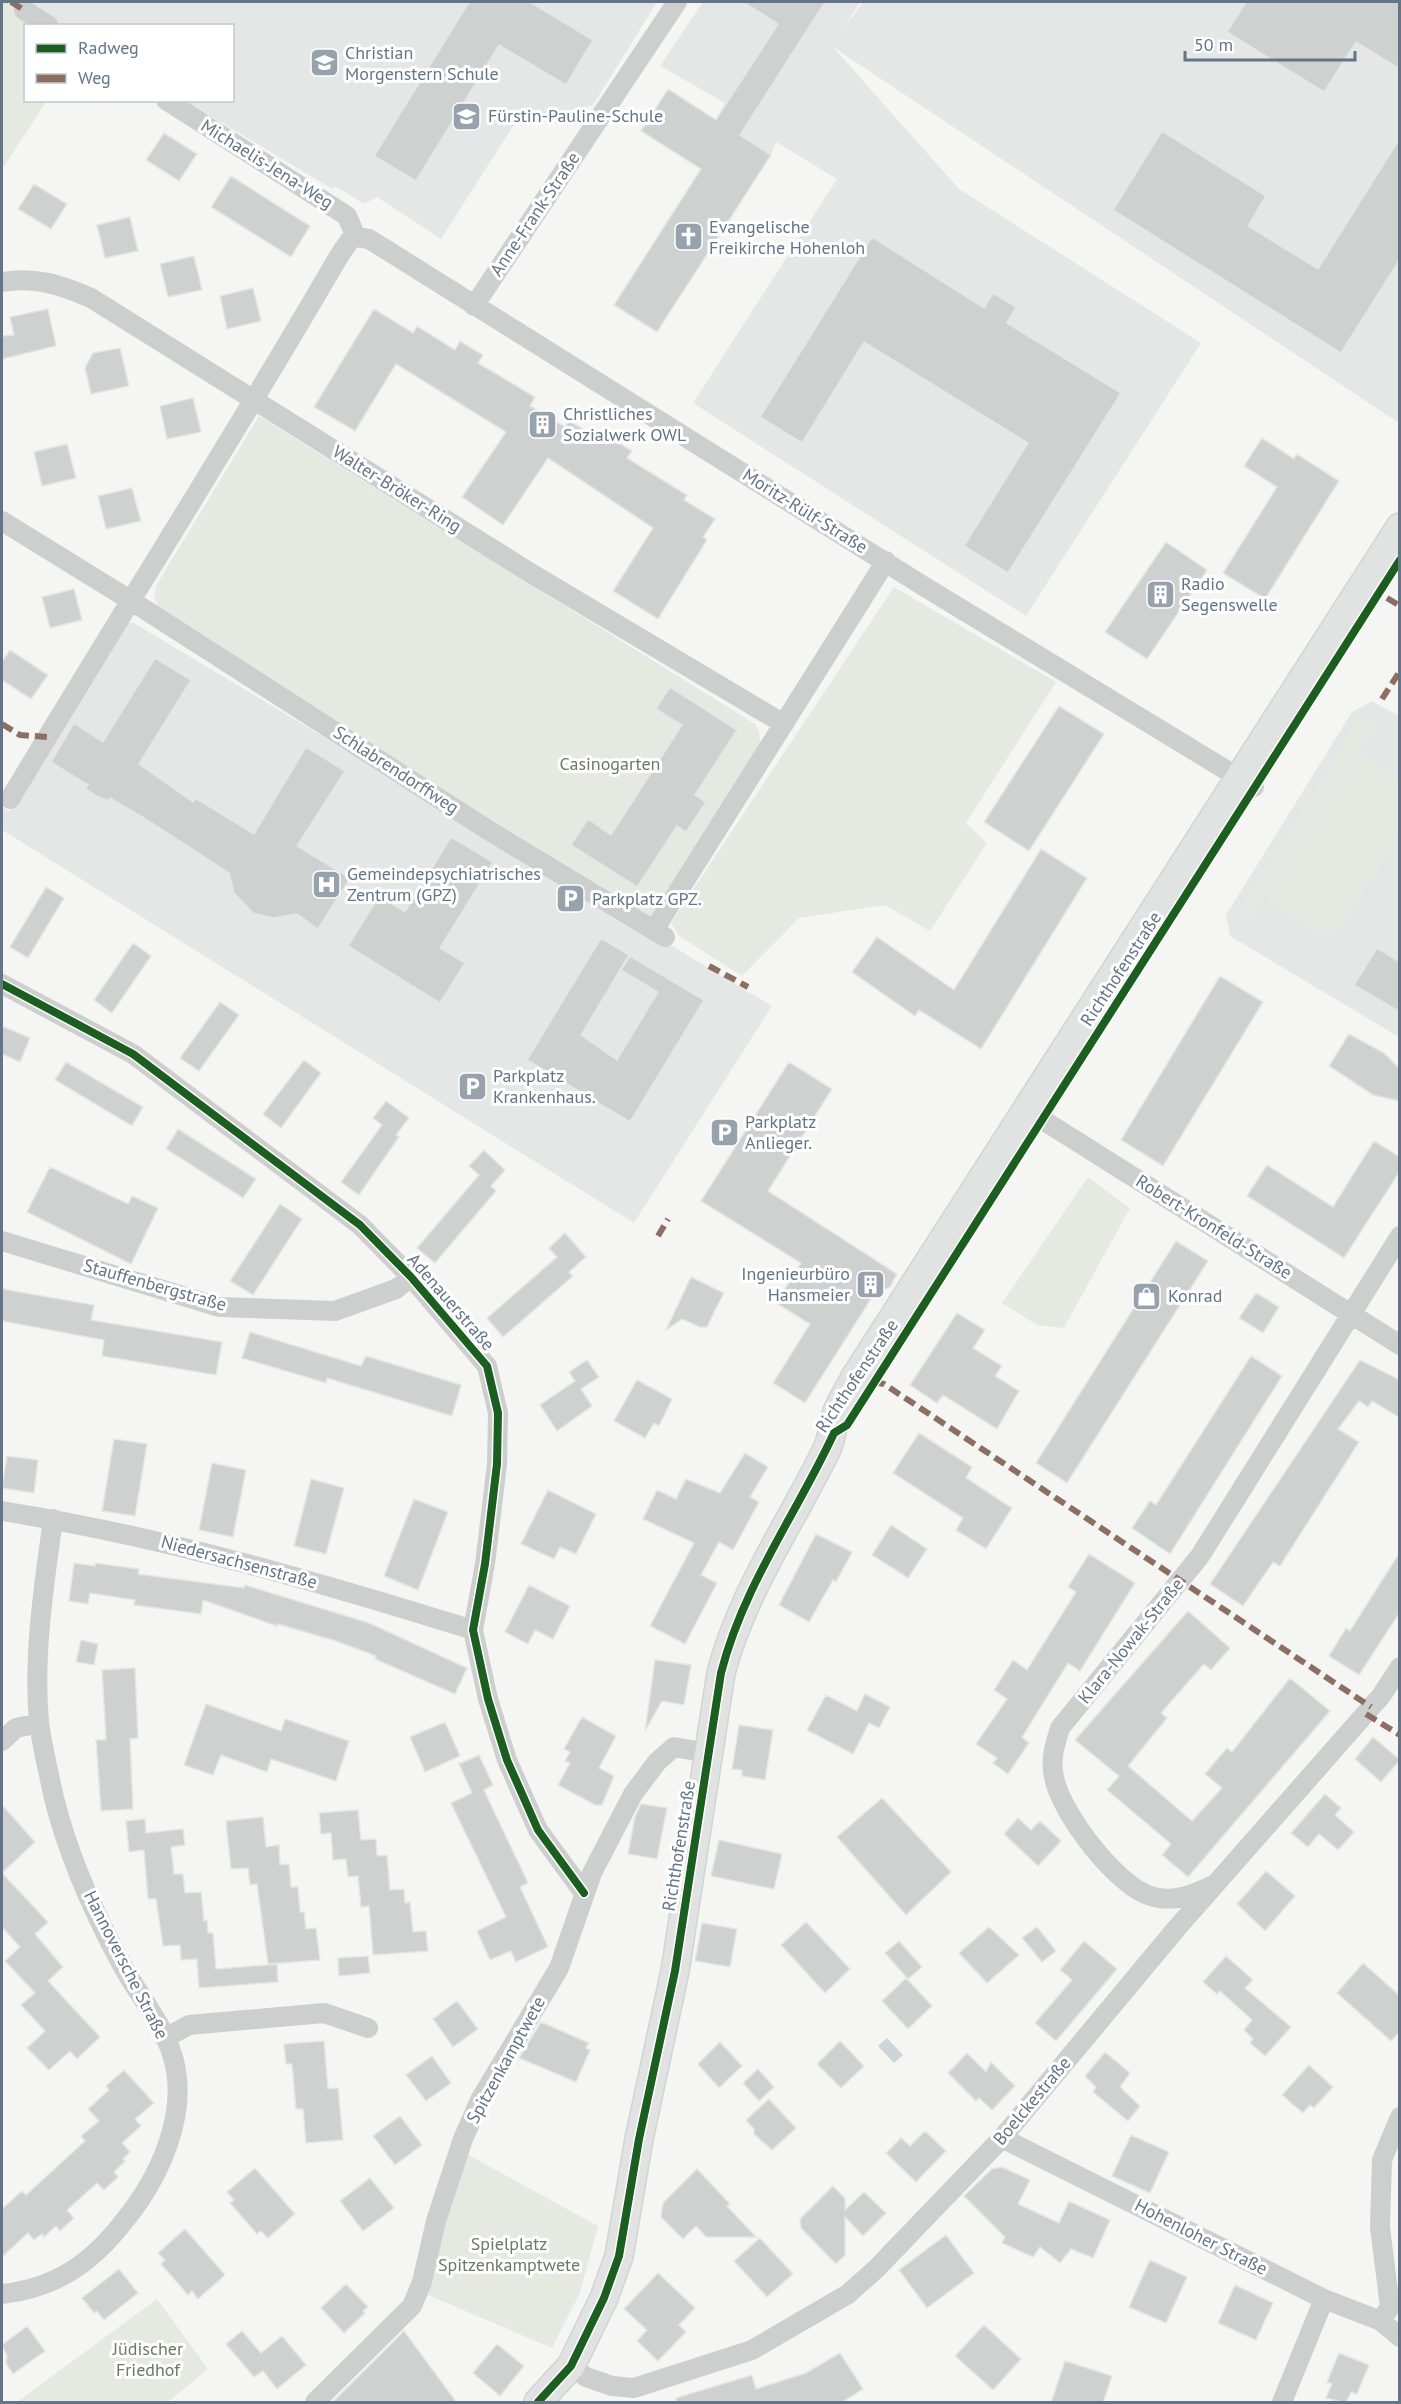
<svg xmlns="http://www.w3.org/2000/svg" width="1401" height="2404" viewBox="0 0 1401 2404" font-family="'PT Sans',sans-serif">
<rect width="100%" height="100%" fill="#f5f6f4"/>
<path fill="#e5e7e6" d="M24,2H657L593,105L513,126L441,239L377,197L364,204L335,186L332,189L186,101L232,100V26L63,25Z
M703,2H860L842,30L863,2H1399V423L833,47L959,189L1201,343L1026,616L693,403L837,179L776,142L771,155L740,135L716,120L725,103L660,66Z
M127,623H134L772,1006L634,1223L2,830V807L9,811L120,627Z
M1372,701L1399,716V1037L1230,936L1226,915L1352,712Z"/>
<path fill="#e4e9e2" d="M2,2H7L35,25L26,26V100L47,101L2,169Z
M259,416L755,724L759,731L760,745L651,922L159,609L154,595L157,584Z
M894,587L1056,682L966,823L987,843L930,931L885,905L799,918L742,976L679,936L671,923Z
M1359,716L1376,726L1247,922L1236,915L1347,742L1345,740Z
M1361,755L1399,779V835L1331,941L1267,900Z
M1088,1177L1130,1208L1064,1328L1037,1325L1002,1303Z
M465,2153L598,2226L580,2293L552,2348L428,2295L435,2272L440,2222Z
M157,2299L208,2369L168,2402H17Z"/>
<path fill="#ced5d9" d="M887,2038L903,2055L894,2063L878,2046Z"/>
<path fill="#cfd1d1" stroke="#e4e5e4" stroke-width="1.5" d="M469,2H530L593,40L566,85L499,45L416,181L374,156Z
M743,2H825L740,135L771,155L657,332L614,305L701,169L641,131L668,89L716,120L778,24Z
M1246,2H1400V69L1356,42L1324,92L1227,32Z
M1162,131L1266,196L1248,226L1318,269L1400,138V259L1341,353L1113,210Z
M164,133L197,154L179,181L146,160Z
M231,176L310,226L291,257L211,207Z
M34,184L67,204L51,229L18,209Z
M130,217L138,251L105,258L97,225Z
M872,237L984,308L993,293L1016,307L1007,323L1121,393L1008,573L964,546L1028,443L864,342L802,443L760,417Z
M194,256L202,290L168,297L160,264Z
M253,288L261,321L227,329L220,296Z
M48,309L56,346L2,359V336L14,335L10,317Z
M374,309L413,333L417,326L455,350L460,341L483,355L478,363L535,397L530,406L565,427L569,421L608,443L611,438L632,451L627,458L687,495L684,500L715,519L703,537L707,540L658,619L613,591L653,528L548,458L503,525L462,497L506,432L396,364L355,431L314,407Z
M120,348L129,386L91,394L85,368L93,353Z
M193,398L201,432L167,439L160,406Z
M1262,438L1294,459L1297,454L1339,481L1265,599L1223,573L1277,487L1244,466Z
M67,444L76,478L42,486L34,452Z
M132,488L141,521L106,529L98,496Z
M1166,542L1207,570L1147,659L1105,632Z
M74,589L82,620L50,628L42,597Z
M10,650L48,675L31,699L2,680V662Z
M155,658L191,680L139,764L193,802L195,798L254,834L306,747L345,771L297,846L350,878L318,929L297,914L273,918L253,913L234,893L229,873L144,818L110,798L108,801L95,795L85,788L88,785L51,762L74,723L103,742Z
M670,687L737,730L695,795L706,802L686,832L677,826L637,887L571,845L588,819L611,835L682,725L656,709Z
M1059,706L1104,734L1029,851L984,822Z
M451,837L493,862L440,948L465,963L440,1003L348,946L379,896L405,912Z
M1041,849L1087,878L981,1049L919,1010L915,1016L852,972L877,937L954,990Z
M46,887L64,898L28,958L10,947Z
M601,938L629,955L581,1035L617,1060L658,992L621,970L630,956L704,1000L630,1122L527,1060Z
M133,943L151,956L112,1013L94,1000Z
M1377,948L1400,962V1012L1354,985Z
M1220,976L1263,1002L1163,1166L1121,1140Z
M220,1002L239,1015L199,1071L180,1058Z
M2,1026L30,1038L20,1062L2,1054Z
M1349,1034L1384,1053L1400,1069V1101L1373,1095L1329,1066Z
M304,1060L321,1073L281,1128L263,1114Z
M66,1062L143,1107L132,1126L55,1080Z
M789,1062L832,1089L768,1191L897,1274L890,1287L874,1294L805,1403L773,1383L810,1324L776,1303L801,1263L701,1201Z
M386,1101L409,1118L396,1135L399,1137L359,1195L341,1182L382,1125L373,1118Z
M178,1129L256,1179L243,1198L166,1149Z
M1374,1141L1400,1157V1171L1344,1258L1247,1196L1267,1165L1333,1207Z
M484,1150L505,1170L491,1186L496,1191L435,1263L417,1248L479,1175L469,1166Z
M50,1167L128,1204L132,1196L158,1208L131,1264L27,1212Z
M280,1204L302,1219L253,1295L230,1281Z
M565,1233L586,1257L569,1272L573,1276L503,1337L487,1318L557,1257L549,1248Z
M1176,1241L1208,1261L1067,1483L1036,1463Z
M691,1277L724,1293L715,1310L707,1327H700L682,1319L666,1330Z
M2,1289L94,1305L91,1320L222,1342L216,1375L102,1356L104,1340L2,1321Z
M1256,1293L1279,1307L1263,1333L1239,1318Z
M957,1313L985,1330L973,1348L1002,1366L995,1376L1019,1391L997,1429L943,1395L937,1403L910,1385Z
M250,1332L361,1366L366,1356L461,1385L452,1416L327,1378L326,1383L242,1358Z
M1251,1356L1282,1376L1170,1554L1132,1528L1150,1501L1156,1505Z
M587,1360L599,1377L581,1389L592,1406L557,1431L540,1405L575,1381L569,1372Z
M1360,1360L1400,1380V1418L1372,1401L1368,1407L1359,1401L1338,1429L1359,1442L1280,1566L1273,1562L1243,1606L1210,1584Z
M637,1380L672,1399L659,1426L654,1423L645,1438L614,1421Z
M919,1433L972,1467L966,1478L1012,1508L986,1549L956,1530L963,1518L893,1473Z
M114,1439L147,1444L135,1516L102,1511Z
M745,1453L768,1467L750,1497L759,1502L733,1550L719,1542L701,1575L717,1583L685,1644L650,1626L694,1543L643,1519L657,1490L676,1499L686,1479L720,1493Z
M7,1456L38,1460L34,1493L2,1488Z
M212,1463L246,1470L233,1537L199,1530Z
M311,1479L344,1488L326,1554L294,1546Z
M548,1490L596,1514L576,1554L560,1547L554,1559L521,1544Z
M414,1499L448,1512L418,1590L384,1576Z
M891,1525L927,1549L908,1578L872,1555Z
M816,1534L852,1552L836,1582L833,1580L809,1622L779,1605Z
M1400,1552V1612L1359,1675L1329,1656L1346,1628L1350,1631Z
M1089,1554L1135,1583L1080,1671L1068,1663L1022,1737L1029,1743L1008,1774L993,1763L997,1758L976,1744L1007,1699L994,1690L1013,1660L1027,1670L1076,1592L1068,1587Z
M74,1563L95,1566V1563L139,1569L138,1574L244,1588L245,1585L369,1623L467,1668L455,1694L375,1659L376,1656L339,1642L278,1624L277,1626L203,1600L201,1614L134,1605L135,1600L90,1593L88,1604L69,1601Z
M529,1585L570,1606L553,1639L535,1630L528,1644L505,1632Z
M1188,1611L1230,1648L1211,1670L1204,1664L1161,1713L1167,1718L1128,1766L1192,1821L1222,1788L1205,1774L1227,1748L1232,1752L1290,1678L1330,1711L1188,1877L1162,1855L1171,1844L1107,1790L1119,1776L1075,1740Z
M81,1640L98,1644L94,1665L76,1662Z
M655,1660L691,1665L684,1705L662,1701L645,1731Z
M135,1668L138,1738L130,1739L133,1809L101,1811L96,1740H106L102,1670Z
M865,1694L890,1707L879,1728L869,1723L853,1754L807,1730L826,1695L857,1711Z
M206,1704L281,1731L285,1719L349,1741L336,1781L271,1759L267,1772L221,1755L213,1775L184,1765Z
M582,1717L616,1736L599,1768L614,1776L602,1805H595L558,1785L570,1763L565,1761L570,1752L564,1749Z
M445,1722L460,1756L425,1772L410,1737Z
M739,1725L773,1730L765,1780L742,1776V1770L732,1769Z
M1373,1737L1400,1760L1381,1782L1355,1759Z
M479,1755L493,1785L484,1790L528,1883L520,1887L548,1947L516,1962L511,1951L490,1960L477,1931L506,1917L451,1803L472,1793L459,1764Z
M1325,1794L1341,1808L1335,1815L1354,1832L1338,1850L1319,1834L1308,1847L1291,1833Z
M882,1798L951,1872L906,1915L837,1837Z
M641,1804L667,1808L657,1859L628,1854L635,1817Z
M2,1805L35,1842L2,1873L48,1922L35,1934L63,1967L48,1981L100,2037L77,2059L70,2051L49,2070L27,2048L45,2031L21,2005L35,1993L5,1961L20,1947L2,1927Z
M358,1810L361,1840L376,1839L377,1856L387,1855L390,1890L404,1889L405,1903L410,1902L413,1932L426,1931L428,1951L373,1955L369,1906L361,1907L358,1876L348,1877L346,1859L333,1860L331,1833L321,1834L319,1813Z
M263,1817L266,1847L279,1845L280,1865L289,1864L291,1887H298L300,1912H304L306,1929L316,1928L320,1960L268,1964L257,1884L250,1885L248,1868L231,1869L226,1821Z
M1018,1818L1031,1830L1040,1821L1061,1841L1038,1866L1004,1834Z
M145,1819L146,1833L183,1829L185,1845L171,1847L174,1874H183L185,1893L201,1892L204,1921L207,1920L208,1933H213L216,1969L277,1964L278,1982L199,1988L197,1959L181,1960L180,1945L163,1946L156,1899H148L144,1850L129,1852L126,1821Z
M719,1840L782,1854L774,1889L711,1876Z
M1266,1871L1295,1896L1265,1931L1237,1904Z
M806,1922L850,1969L825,1993L781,1945Z
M702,1923L737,1929L730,1967L695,1961Z
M989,1927L1019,1955L987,1983L959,1953Z
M1037,1927L1056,1951L1042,1962L1022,1938Z
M899,1941L922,1967L908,1979L885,1953Z
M1084,1941L1117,1969L1056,2041L1035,2023L1072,1980L1060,1970Z
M368,1956L370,1973L339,1976L338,1958Z
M1226,1956L1253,1980L1245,1988L1291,2027L1265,2056L1250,2043L1253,2039L1244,2030L1252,2020L1220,1991L1217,1994L1203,1982Z
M1363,1963L1400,1996V2032L1391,2041L1337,1993Z
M906,1978L932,2006L908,2029L882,2001Z
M457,2001L478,2029L453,2047L433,2019Z
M541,2022L589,2043L586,2048L590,2050L576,2082L519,2058Z
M324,2041L328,2089L338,2088L343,2140L306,2143L303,2109H296L292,2064H286L284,2044Z
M840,2041L864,2066L841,2088L817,2064Z
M720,2042L742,2066L719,2088L698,2064Z
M1105,2052L1130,2073L1120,2087L1140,2106L1128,2121L1093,2092L1096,2087L1085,2076Z
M967,2053L986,2072L991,2062L1015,2086L992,2110L979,2098L976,2101L948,2073Z
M432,2056L451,2083L426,2101L406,2075Z
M1309,2065L1333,2087L1314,2108L1310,2105L1303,2113L1282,2095Z
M758,2069L774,2087L759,2101L743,2083Z
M124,2070L154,2103L135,2119L141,2126L122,2143L130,2152L123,2159L125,2161L114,2172L118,2177L104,2190L97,2183L67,2210L74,2218L60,2231L56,2226L44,2237L42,2234L34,2240L28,2233L2,2257V2209L22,2191L26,2195L85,2141L81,2136L99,2121L88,2109L109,2090L106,2086Z
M769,2099L796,2128L772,2150L754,2134V2129L746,2120Z
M400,2116L422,2145L395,2165L373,2136Z
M925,2131L946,2151L916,2182L886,2153L901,2138L910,2146Z
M1131,2135L1169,2152L1150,2193L1112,2176Z
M1002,2167L1030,2180L1018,2204L1059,2223L1069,2201L1110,2220L1093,2258L1071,2249L1060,2263L1040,2247L1033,2257L1002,2243L1005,2237L964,2196L992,2169Z
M255,2168L295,2214L268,2238L261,2231L257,2234L230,2203L234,2200L227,2192Z
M697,2169L730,2204L727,2206L756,2237H706L696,2226L683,2239L661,2217L663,2203Z
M370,2178L394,2208L363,2231L340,2201Z
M833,2186L845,2198V2210L864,2192L886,2213L863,2236L845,2217V2255L836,2264L801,2228L800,2219Z
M185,2229L225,2275L198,2299L192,2291L188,2295L161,2264L165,2260L158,2253Z
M946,2235L974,2273L927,2308L899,2270Z
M760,2238L793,2274L767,2297L734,2261Z
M1150,2260L1187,2277L1166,2323L1129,2307Z
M119,2269L138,2293L104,2320L97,2311L94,2313L82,2298Z
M658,2273L695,2308L679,2325L686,2332L658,2361L637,2341L647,2330L624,2309Z
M346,2284L368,2307L363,2311L365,2313L344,2333L321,2308Z
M1235,2285L1273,2303L1256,2340L1218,2323Z
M984,2325L1021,2359L993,2390L955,2356Z
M27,2326L45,2351L13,2374L6,2363L7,2356L2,2345Z
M242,2331L261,2353L282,2336L306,2365L277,2389L263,2371L254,2377L226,2344Z
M404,2331L457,2403H332Z
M497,2344L524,2366L500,2396L473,2373Z
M840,2353L863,2389L841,2403H677L676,2398L752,2375L756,2389L806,2373Z
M1339,2353L1369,2365L1357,2394L1351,2392L1346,2403L1326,2398L1332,2384L1327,2382Z
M1065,2361L1112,2376L1103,2403H1051Z"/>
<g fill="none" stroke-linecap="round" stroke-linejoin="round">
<defs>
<path id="secondary" d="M538,2402L571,2366L604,2298L619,2256L639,2139L675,1971L721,1673C742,1592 791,1523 827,1449C832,1438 832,1429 835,1418C838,1404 849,1390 855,1377L1400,527"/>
</defs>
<use href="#secondary" stroke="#d2d4d4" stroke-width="30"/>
<path stroke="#cdcfcf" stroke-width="20" d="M24,10L49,26
M166,100L347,216L356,237
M356,237L369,239L925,587L1254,787
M2,282C35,276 61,285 91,298L529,572L784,724
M474,306L677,2
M2,521L130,600L488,830L665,937
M10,799C119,617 233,439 339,256L350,240L356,237
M654,930L886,561
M2,984L133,1054L360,1225L411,1277L487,1366L498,1413L497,1464L485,1564L473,1630L488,1699L507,1760L538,1830L584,1893
M1027,1110L1400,1345
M2,1241L219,1307L335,1311L396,1289L411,1277
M2,1511C164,1537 316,1581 473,1630
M2,1741L16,1728L39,1723
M1211,1886C1192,1895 1175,1902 1154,1897C1118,1889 1060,1812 1054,1777C1050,1760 1055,1744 1060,1728L1200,1556L1400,1236
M165,2038L189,2025L324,2013L368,2028
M1002,2138L1324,2299L1381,2321L1400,2337
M2,2294C56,2288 92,2263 125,2220C159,2178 188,2116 174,2061C165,2026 139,1996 122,1965C94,1913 68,1855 54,1798C49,1774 42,1746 39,1722C33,1654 44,1586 53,1519
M1381,2321L1390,2307L1380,2227L1382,2160L1400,2117
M571,2366L586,2377L612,2386L634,2388L752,2350L848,2294L876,2269L1002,2138L1176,1929L1381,1696L1400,1667
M315,2402L412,2306L422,2282L436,2221L463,2139L480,2100L559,1968L592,1873L633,1794L657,1762L674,1747L707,1753
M1282,2402L1324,2299"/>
<use href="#secondary" stroke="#e1e2e2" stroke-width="27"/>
<path stroke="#8d6e63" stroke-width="6" stroke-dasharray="12 6" stroke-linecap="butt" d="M11,2L24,10
M1387,598L1400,606
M1382,699L1400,671
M2,724L20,735L47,737
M709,966L748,987
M658,1236L668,1219
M873,1382L884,1384L1371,1707
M1366,1714L1400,1735"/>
<defs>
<path id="cycleway" d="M2,984L133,1054L360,1225L411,1277L487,1366L498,1413L497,1464L485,1564L473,1630L488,1699L507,1760L538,1830L584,1893
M538,2402L571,2366L604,2298L619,2256L639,2139L675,1971L721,1673C743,1586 797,1513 834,1433L847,1425L1400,560"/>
</defs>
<use href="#cycleway" stroke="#fff" stroke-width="11"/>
<use href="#cycleway" stroke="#1b5e20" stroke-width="8"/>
</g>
<defs>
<symbol id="school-square" viewBox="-11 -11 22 22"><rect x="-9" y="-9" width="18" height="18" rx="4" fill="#97a2ac" stroke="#fff"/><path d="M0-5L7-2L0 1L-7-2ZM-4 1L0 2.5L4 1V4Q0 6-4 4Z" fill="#fff"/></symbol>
<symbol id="church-square" viewBox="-11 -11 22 22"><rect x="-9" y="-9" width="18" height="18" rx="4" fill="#97a2ac" stroke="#fff"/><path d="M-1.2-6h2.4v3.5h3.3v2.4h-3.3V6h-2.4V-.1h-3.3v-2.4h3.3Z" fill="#fff"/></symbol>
<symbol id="building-square" viewBox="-11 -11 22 22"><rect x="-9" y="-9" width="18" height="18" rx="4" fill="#97a2ac" stroke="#fff"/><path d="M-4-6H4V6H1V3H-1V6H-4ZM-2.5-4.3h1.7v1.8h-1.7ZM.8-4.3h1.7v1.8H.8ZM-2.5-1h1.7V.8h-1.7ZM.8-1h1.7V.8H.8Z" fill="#fff"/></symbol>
<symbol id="hospital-square" viewBox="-11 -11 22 22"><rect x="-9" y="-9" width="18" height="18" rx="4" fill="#97a2ac" stroke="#fff"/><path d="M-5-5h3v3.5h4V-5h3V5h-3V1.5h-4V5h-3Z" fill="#fff"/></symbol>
<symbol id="parking-square" viewBox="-11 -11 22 22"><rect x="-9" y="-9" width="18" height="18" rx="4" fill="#97a2ac" stroke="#fff"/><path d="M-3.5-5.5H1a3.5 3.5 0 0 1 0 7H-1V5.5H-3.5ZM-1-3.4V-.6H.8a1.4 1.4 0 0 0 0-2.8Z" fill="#fff"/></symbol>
<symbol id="shop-square" viewBox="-11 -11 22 22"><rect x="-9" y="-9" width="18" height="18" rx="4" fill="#97a2ac" stroke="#fff"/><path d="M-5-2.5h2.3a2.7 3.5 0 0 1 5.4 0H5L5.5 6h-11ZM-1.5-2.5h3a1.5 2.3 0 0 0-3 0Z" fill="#fff"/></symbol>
</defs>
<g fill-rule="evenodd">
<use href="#school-square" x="308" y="46" width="33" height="33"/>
<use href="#school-square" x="450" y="100" width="33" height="33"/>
<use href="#church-square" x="672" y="220" width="33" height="33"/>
<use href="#building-square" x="526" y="408" width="33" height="33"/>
<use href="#building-square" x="1144" y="578" width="33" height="33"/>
<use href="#hospital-square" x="310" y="868" width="33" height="33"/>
<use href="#parking-square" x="554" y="882" width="33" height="33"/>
<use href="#parking-square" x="456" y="1070" width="33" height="33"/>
<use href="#parking-square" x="708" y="1116" width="33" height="33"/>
<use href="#building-square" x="854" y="1268" width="33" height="33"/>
<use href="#shop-square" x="1130" y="1280" width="33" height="33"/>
</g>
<g text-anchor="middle" stroke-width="6" stroke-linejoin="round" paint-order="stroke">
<g font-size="18" fill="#647585" stroke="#fff" text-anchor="start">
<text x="345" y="59">Christian<tspan x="345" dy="21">Morgenstern Schule</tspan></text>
<text x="488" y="122">Fürstin-Pauline-Schule</text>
<text x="709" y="233">Evangelische<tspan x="709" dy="21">Freikirche Hohenloh</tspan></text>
<text x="563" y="420">Christliches<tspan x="563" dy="21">Sozialwerk OWL</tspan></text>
<text x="1181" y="590">Radio<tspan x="1181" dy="21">Segenswelle</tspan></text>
<text x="347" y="880">Gemeindepsychiatrisches<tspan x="347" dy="21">Zentrum (GPZ)</tspan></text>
<text x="592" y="905">Parkplatz GPZ.</text>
<text x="493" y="1082">Parkplatz<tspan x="493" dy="21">Krankenhaus.</tspan></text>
<text x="745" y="1128">Parkplatz<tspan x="745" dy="21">Anlieger.</tspan></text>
<text x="850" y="1280" text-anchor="end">Ingenieurbüro<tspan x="850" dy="21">Hansmeier</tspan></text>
<text x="1168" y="1302">Konrad</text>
</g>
<g font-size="18" fill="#647585" stroke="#fff">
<text transform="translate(267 164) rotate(32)" y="6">Michaelis-Jena-Weg</text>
<text transform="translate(535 214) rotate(-56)" y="6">Anne-Frank-Straße</text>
<text transform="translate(397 489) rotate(32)" y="6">Walter-Bröker-Ring</text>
<text transform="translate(805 511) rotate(32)" y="6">Moritz-Rülf-Straße</text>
<text transform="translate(396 770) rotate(33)" y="6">Schlabrendorffweg</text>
<text transform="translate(1121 969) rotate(-57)" y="6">Richthofenstraße</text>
<text transform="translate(1214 1227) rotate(32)" y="6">Robert-Kronfeld-Straße</text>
<text transform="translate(155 1285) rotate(16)" y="6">Stauffenbergstraße</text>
<text transform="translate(451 1302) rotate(49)" y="6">Adenauerstraße</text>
<text transform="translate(857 1376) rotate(-56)" y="6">Richthofenstraße</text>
<text transform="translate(239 1562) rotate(15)" y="6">Niedersachsenstraße</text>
<text transform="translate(1131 1641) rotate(-51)" y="6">Klara-Nowak-Straße</text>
<text transform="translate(679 1846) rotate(-81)" y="6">Richthofenstraße</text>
<text transform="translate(126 1965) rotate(63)" y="6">Hannoversche Straße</text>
<text transform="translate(506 2060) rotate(-61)" y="6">Spitzenkamptwete</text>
<text transform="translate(1032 2101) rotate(-50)" y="6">Boelckestraße</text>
<text transform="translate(1201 2237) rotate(27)" y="6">Hohenloher Straße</text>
</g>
<g font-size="18" fill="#677c63" stroke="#fff">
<text x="610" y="770">Casinogarten</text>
<text x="509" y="2250">Spielplatz<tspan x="509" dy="21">Spitzenkamptwete</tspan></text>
<text x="148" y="2355">Jüdischer<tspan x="148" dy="21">Friedhof</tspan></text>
</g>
</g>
<rect width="1401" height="2404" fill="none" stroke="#647585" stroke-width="6"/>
<rect x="24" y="24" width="210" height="78" fill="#ffffff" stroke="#c1c8ce" stroke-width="1.5"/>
<rect x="36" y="44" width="30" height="9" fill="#1b5e20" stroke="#c1c8ce" stroke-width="1.5"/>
<text x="78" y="54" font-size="18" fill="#647585">Radweg</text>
<rect x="36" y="74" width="30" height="9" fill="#8d6e63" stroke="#c1c8ce" stroke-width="1.5"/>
<text x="78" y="84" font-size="18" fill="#647585">Weg</text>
<path d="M1185 51v9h170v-9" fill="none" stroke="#647585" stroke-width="3"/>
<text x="1194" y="51" font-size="18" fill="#647585" stroke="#ffffff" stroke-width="4.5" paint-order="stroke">50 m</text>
</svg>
